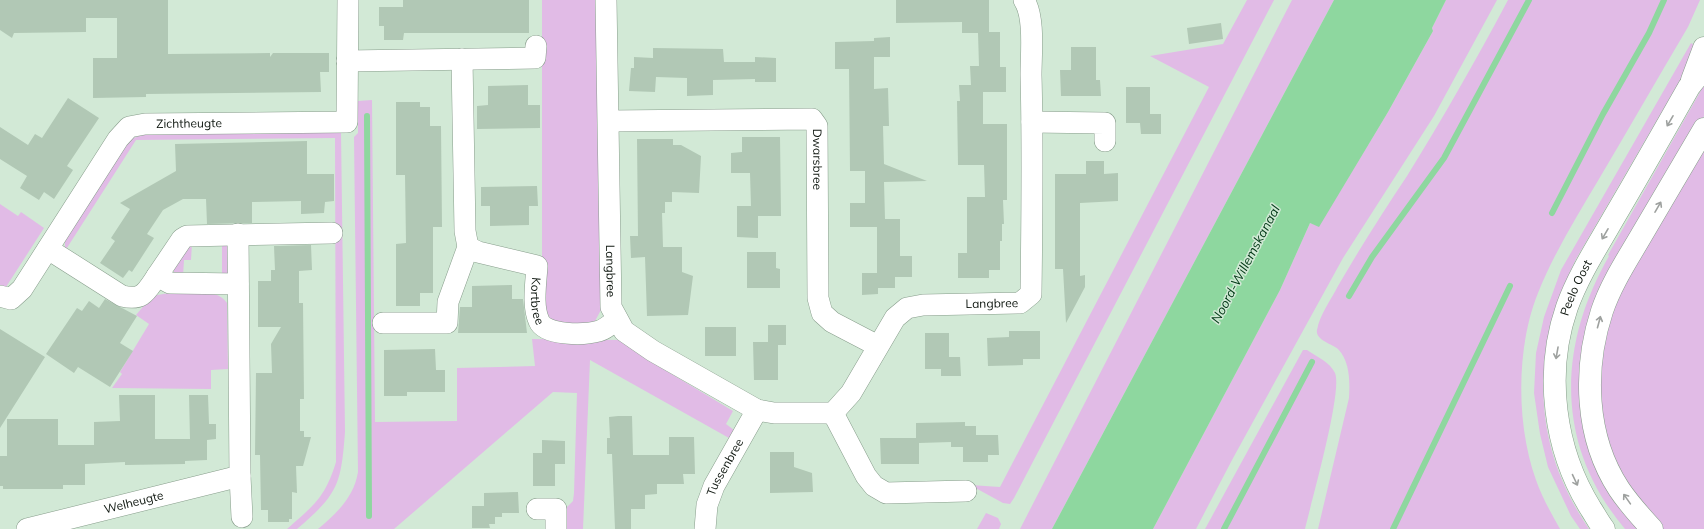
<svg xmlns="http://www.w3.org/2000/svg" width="1704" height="529" viewBox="0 0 1704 529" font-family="Mulish,sans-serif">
<rect width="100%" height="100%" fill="#d2e9d6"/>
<path fill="#e1bbe6" d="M542,0H598L602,308L595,321L589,324L557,323L550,318L542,304Z
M1247,0H1274L1014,498L1010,504L1003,503L970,485L1000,487L1209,87L1150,56L1223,44Z
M1292,0H1334L1052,529H1020Z
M1446,0H1497L1434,116L1343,258L1232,460L1196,529H1153L1280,290L1310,223L1319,226L1388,112L1433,31L1432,28Z
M1508,0H1700L1688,27C1658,78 1629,128 1599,179C1577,216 1554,253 1538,293C1516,347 1516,425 1536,480C1542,497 1551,513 1560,529H1318L1349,398C1350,382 1350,361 1338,349C1332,344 1315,340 1317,330C1320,314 1331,300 1338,286C1360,248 1383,212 1407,176C1443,118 1476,60 1508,0Z
M1691,43L1699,48L1576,259C1531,350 1530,443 1589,529H1580L1571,516L1548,467L1540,434L1534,393L1536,353L1544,317L1561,270Z
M1704,85V116L1612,275L1591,324L1610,487L1642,529H1625C1555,446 1557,347 1609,256L1608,255Z
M372,100L375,422L457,421V368L535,366L532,339L621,340L645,358L733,411L726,424L734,430L729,438L590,360L583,529H566V508L573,501L574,493L577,393L553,392L394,529H318C337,513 354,497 358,472L354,137L358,133V101Z
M341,132L345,432C341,485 338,494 297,529H287C314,505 325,498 336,462L335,138L136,140L65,251V239L129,140L143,134Z
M1704,144V529H1661L1641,510L1613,461L1598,403L1605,319Z
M0,204L18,216L21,212L44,228L6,287L0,289Z
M192,243L191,260H184L183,276L175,274L173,270Z
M222,244H228V275H222Z
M169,293C187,293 217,287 227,303L228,369L211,370V389L112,388L122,374L120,372L149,324L136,315L152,296Z
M1303,350H1307C1317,357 1330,362 1335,373C1343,391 1311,503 1305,529H1205Z
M986,513L998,518L1001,524L999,529H977Z"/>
<path fill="#8ed79f" d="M1334,0H1446L1432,28L1433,31L1388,112L1319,227L1310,223L1280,290L1153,529H1052Z"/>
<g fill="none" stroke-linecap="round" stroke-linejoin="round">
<path stroke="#8ed79f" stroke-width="6" d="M367,116L369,516
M1552,213L1603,114L1649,33L1664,0
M1349,296L1372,257L1444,158L1529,0
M1224,529L1312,362
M1393,529L1510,286"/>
</g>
<path fill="#b1c8b5" d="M0,0H168V54L270,53V57L273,53H329V72H320L321,92L146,94V97L93,98V58H117V18H86V32L14,33L12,38L0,30Z
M403,0H529V33H404L403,40H384V26H379V7H403Z
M896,0H989V32H1000V67H1006V92H983V124H1007V200H1003L1004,224H1002V241H1000V270H989V278H958V253H967V197H985L984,165H958L957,101H960L959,85H971L970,66H979L978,33H962V22L896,23Z
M1221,23L1223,39L1189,44L1187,28Z
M890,37V57H874V89L888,88L889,126H883L884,164L927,181L884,182L885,219H900V256H912V277H895V288H878V294L862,295V273H877V227H850V203H865V171H850L849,69H835V42L874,41V38Z
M1071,47H1096V80H1100L1101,96H1061L1060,70H1071Z
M653,48L723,49L724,62H755V57L776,58V82H755V79L713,80V95L687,96V78L656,77L655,92L629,91L631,68H634V57L653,58Z
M528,85V105H540V128L477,129V106L488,105V86Z
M1126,87H1150V114H1161V134H1141L1140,123H1126Z
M68,98L99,118L67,166L73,170L54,199L44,192L39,200L20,188L27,176L0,159V127L28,145L35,134L42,138Z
M396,102H420V107H430V126H441L442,227H433V293H420V306H396V244L406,243L405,175H396Z
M742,137H780L781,216H758V238L737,237V206H751L750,173H731V153L742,152Z
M637,139H673V145H681L701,156L699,193L672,192V202H665V213H662L663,247H682V272L693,276L688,315L647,316L645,257L631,258L630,236H638Z
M307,141V174H334V201L325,202L324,213L301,214V201L252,202V223L207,224L206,199H183L163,210L147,234L154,238L132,272L129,270L123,278L100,263L115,241L111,238L130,209L120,203L176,171L175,144Z
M1086,161H1104V174L1118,173V201L1080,203V276L1085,275V287L1066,323L1063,269H1055V174H1086Z
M537,186L538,206H529V225L490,226V206H481V187Z
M311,245L312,270L299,271V303H303L304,399H300V431H304V437H311L303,466H296L297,493L292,492V519H289V522H268V510H261L260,455H255L256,373H272L271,344L281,327H258V281H271V270H275L274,246Z
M747,252H776V268L780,269V288H747Z
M512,285V299H523L527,333H458L460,307H472V286Z
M105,299L137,316L120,343L133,351L110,387L78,367L74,373L46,354L77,308L82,311L89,301L99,308Z
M768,325H786V345H778V380H754L753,342H768Z
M705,327H736V356H705Z
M0,329L45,357L0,428Z
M1009,331H1040V359H1023V365L988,366L987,338L1009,337Z
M925,333H949V357H960L961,376H941V369H925Z
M435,349L436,370H445V392H407V396H384V350Z
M119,395H155V439H190L189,395H208L209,424H216V439L207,440V460L185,461V464L125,465V462L85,464V485H63V489H3V486H0V456H7V419H58V445H94V422L120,421Z
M618,416H632L633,455H669V437H694L695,474H683L684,484H657V494L645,495V509H631V529H615L612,454H607V438H610L609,417Z
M965,422V426H976V435H998L999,455H988V462H963V447H951V442L919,443V464H881L880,438H916V423Z
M542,440L565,441V464H555V486H533V453H542Z
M770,452H794V467L812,473L813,492L770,493Z
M518,492L519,513H502V517H495V524H489L490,528H472V506H484V493Z"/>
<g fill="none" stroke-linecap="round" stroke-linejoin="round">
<defs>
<g id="minor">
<path id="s1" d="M606,0L611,307L624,331L653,351L757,410L774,413H833L851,393L895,318L907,308L923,305L1020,303L1031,294C1032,221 1033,148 1031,75C1031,54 1035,17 1024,0"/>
<path d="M347,61L535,58L536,46"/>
<path id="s2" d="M609,121L812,119L817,126L818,298L822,313L832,322L878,346"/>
<path d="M1032,122L1105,123V141"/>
<path id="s3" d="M468,247L478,252L537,266C536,283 532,306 539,321C545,336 585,335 599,331C606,329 611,324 617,319"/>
<path d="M48,249L122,296C143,301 146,292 157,276"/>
<path d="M238,284L170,283L157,276L182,239L187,236L332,233"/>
<path id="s4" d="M0,296L11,299L22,289L118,139L129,127L145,124L347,122L348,0"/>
<path d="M383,323H447L448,302L468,247L465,231L462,59"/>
<path d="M833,413L866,476L874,486L886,493L966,491"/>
<path d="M240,476L242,517"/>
<path d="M537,509H556V529"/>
<path id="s5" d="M27,529L240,476L238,234"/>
<path id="s6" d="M705,529L707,505L714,486L757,410"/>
</g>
<g id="major">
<path d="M1692,80L1704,48"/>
<path id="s7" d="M1604,529C1599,523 1595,515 1591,509C1554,450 1544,373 1567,307C1578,276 1597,247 1613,219C1639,175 1664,131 1689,87L1704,68"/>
<path d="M1652,529C1640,516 1629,504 1619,489C1585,437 1583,369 1602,311C1611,284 1627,260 1641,236C1662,200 1683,165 1704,129"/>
</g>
</defs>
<use href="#minor" stroke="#879d8b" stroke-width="22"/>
<use href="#major" stroke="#879d8b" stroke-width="23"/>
<use href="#minor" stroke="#fff" stroke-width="21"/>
<use href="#major" stroke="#fff" stroke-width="22"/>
</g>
<defs><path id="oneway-shaft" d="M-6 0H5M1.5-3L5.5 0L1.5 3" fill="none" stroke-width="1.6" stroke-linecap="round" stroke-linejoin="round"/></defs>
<g stroke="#9ea19f">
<use href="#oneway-shaft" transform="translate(1670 121) rotate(120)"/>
<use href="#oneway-shaft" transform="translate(1658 207) rotate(-60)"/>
<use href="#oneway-shaft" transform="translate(1605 234) rotate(120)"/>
<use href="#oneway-shaft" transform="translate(1599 322) rotate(-75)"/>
<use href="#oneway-shaft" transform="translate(1557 353) rotate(100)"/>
<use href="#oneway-shaft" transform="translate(1575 480) rotate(65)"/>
<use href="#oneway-shaft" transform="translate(1627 499) rotate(-125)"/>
</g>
<g text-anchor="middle" stroke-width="3" stroke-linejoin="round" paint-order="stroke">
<g font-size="12" fill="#0d150e" stroke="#d2e9d6">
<text dy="4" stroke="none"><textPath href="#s4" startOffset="281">Zichtheugte</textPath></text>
<text dy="4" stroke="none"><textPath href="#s2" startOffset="245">Dwarsbree</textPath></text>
<text dy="4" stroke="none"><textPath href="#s1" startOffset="271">Langbree</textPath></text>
<text dy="4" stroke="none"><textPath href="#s7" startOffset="255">Peelo Oost</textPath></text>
<text dy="4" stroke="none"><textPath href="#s3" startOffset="107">Kortbree</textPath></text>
<text dy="4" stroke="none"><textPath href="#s1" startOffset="780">Langbree</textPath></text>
<text dy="4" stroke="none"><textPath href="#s6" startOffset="66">Tussenbree</textPath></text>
<text dy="4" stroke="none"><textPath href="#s5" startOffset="110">Welheugte</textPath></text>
</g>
<g font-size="13" font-style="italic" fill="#003815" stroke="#d2e9d6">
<text transform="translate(1245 264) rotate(-62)" y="5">Noord-Willemskanaal</text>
</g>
</g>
</svg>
